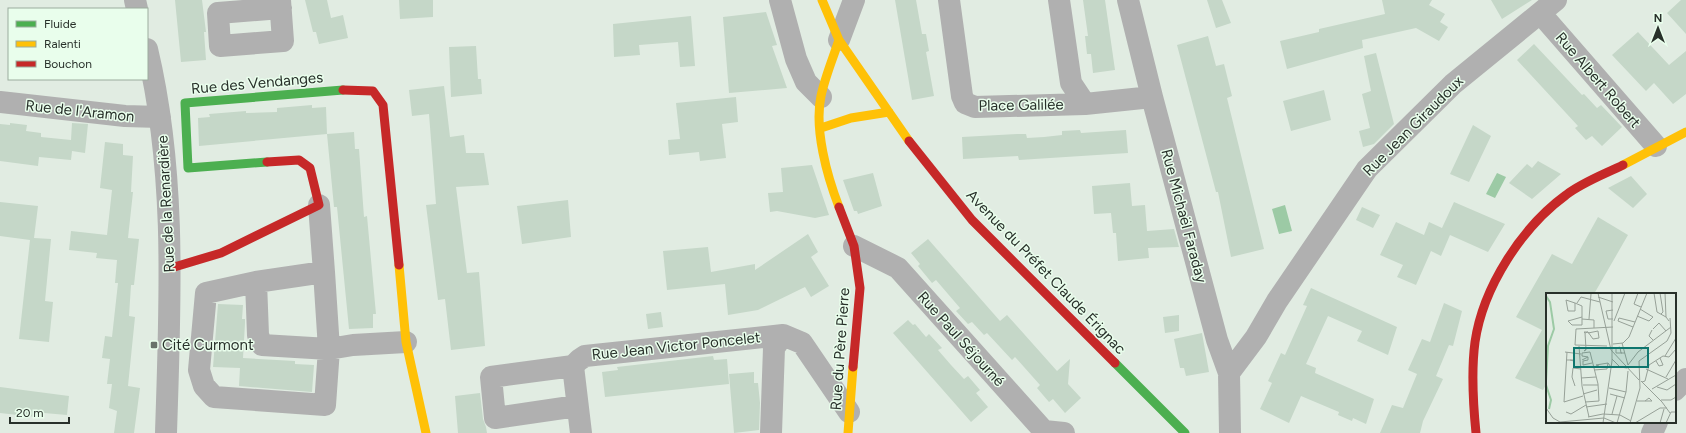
<svg xmlns="http://www.w3.org/2000/svg" width="1686" height="433" viewBox="0 0 1686 433" font-family="Figtree,sans-serif">
<rect width="100%" height="100%" fill="#e1ece2"/>
<path fill="#9ccaa5" d="M1497,173L1506,177L1495,198L1486,194Z
M1285,205L1292,231L1279,234L1272,209Z"/>
<path fill="#c5d7c8" d="M175,0H202L206,32H204L206,60L181,62Z
M305,0H327L331,18L343,15L348,38L319,44L316,32H313Z
M399,0H433V17L400,19Z
M895,0H916L922,34H926L929,51L926,52L934,96L912,100Z
M1083,0H1105L1115,70L1093,73L1091,54H1087L1085,36H1088Z
M1207,0H1222L1231,23L1216,28Z
M1382,0H1432L1429,5L1445,14L1440,22L1448,27L1439,41L1416,28L1362,40L1363,48L1287,69L1280,41L1319,32V29L1385,14Z
M1491,0H1532L1502,19Z
M1681,0H1686V34L1667,13Z
M766,12L777,45L772,46L787,88L729,93L723,17Z
M691,16L695,66L680,67L678,42L639,45L640,55L614,57L613,24Z
M1638,32L1669,65L1686,51V94L1673,104L1654,83L1646,91L1612,55Z
M1208,36L1216,66L1224,64L1232,96L1227,98L1264,249L1231,257L1218,192H1216L1177,45Z
M1534,44L1582,95L1584,94L1597,108L1601,105L1622,127L1602,146L1592,136L1586,140L1575,128L1578,126L1517,60Z
M476,46L478,79H481L482,94L451,97L449,47Z
M1376,53L1394,124L1374,144L1363,147L1359,131L1370,128L1362,94L1371,91L1364,56Z
M444,86L450,137L464,135L466,153H484L489,185L456,187L467,273L479,272L485,346L451,350L445,299L438,300L426,205L436,204L429,114L412,116L409,90Z
M1324,90L1331,120L1291,131L1283,101Z
M736,97L738,122L722,124L726,158L700,161L699,152L669,155L668,140L680,139L676,103Z
M312,105V108L326,107L327,134L199,146L198,118L210,117L209,114L246,111V113L277,112V108Z
M10,123L27,125L26,131L41,133V137L71,140L72,123L88,124L85,153L72,151L71,160L39,157L38,166L0,161V124L10,125Z
M1473,125L1491,136L1469,182L1450,174Z
M1080,130L1081,133L1126,130L1128,153L1019,160L1018,156L963,159L962,137L1017,134H1026L1027,138L1044,137L1062,135V131Z
M354,132L355,149H359L364,217L367,216L376,314H373V328L349,329L337,207H334L327,134Z
M105,142L123,144V155L133,156L131,192H133L128,238L139,239L134,285H131L129,316L135,317L128,386L140,388L134,433H114L117,411L109,408L112,384H107L110,359L102,358L105,336L112,337L118,283H115L117,260L96,258L97,253L69,250L71,231L107,235L112,190L100,188Z
M1538,161L1561,174L1532,199L1509,183L1527,164L1532,168Z
M812,165L829,215L815,218L777,211L770,212L768,193L783,192L781,168Z
M873,173L882,206L858,214L857,211H854L843,180Z
M1631,176L1647,194L1633,208L1608,188Z
M1130,183L1132,206L1145,205L1147,231L1174,229L1179,247L1148,248L1149,258L1118,261L1116,233H1113L1111,213L1094,214L1092,186Z
M568,200L571,237L522,244L517,206Z
M0,202L38,206L34,238L51,239L45,301L53,302L49,342L19,339L30,240L0,236Z
M1454,202L1505,224L1488,252L1450,235L1441,256L1431,251L1416,285L1397,277L1403,265L1380,255L1396,222L1424,235L1429,222L1442,228Z
M1362,207L1380,215L1373,228L1356,220Z
M1598,217L1628,235L1594,294H1547V383L1543,390L1515,378L1542,330L1516,317L1552,254L1572,264Z
M808,234L818,252L811,257L829,286L811,297L805,287L758,310L728,315L725,284L667,290L663,251L708,247L711,272L755,264V270Z
M928,239L1000,321L1007,315L1057,371L1070,359L1068,384L1081,398L1065,413L1053,399L1049,402L1037,388L1040,385L1015,357L1012,360L987,333L984,335L972,322L968,324L956,311L960,308L936,280L932,283L918,266L920,264L911,253Z
M1311,288L1397,327L1388,355L1357,341L1362,331L1328,316L1306,364L1316,368L1315,373L1374,399L1366,424L1353,418L1352,421L1338,415L1339,412L1301,396L1289,423L1260,409L1272,383L1268,381L1281,353L1285,355L1307,306L1303,305Z
M1444,303L1462,311L1453,346L1449,345L1436,376L1443,379L1423,421L1420,433H1380L1392,405L1403,408L1417,374L1408,370L1422,339L1430,342Z
M218,304L243,305L242,319H245V323L243,358L295,361V364L314,365L312,392L239,386L240,368L213,367Z
M661,312L663,327L648,329L646,314Z
M1179,315V331L1165,333L1163,317Z
M908,320L913,325L915,324L926,337L929,334L942,348L938,350L951,365L964,379L968,376L980,390L976,393L988,407L971,422L893,333Z
M1202,333L1209,372L1186,376L1184,368H1180L1174,339Z
M713,356L714,360L727,359L729,384L605,397L602,372L618,370L617,367Z
M754,372V383H758L760,403L759,430L734,433L729,374Z
M0,387L69,396L67,415L44,413V418L0,413Z
M480,393L483,419L486,427L487,433H458L455,396Z"/>
<g fill="none" stroke-linecap="round" stroke-linejoin="round">
<path stroke="#b0b0b0" stroke-width="22" d="M135,0L137,9
M280,0L283,41L220,46L218,13L281,8
M780,0L796,59L806,82L821,97
M949,0L962,96L965,103L975,107L1085,104L1152,97
M1059,0L1071,83L1085,104
M1128,0L1152,97L1217,340L1229,373L1230,433
M1541,14L1656,146
M839,40L854,0
M147,49C177,175 170,304 166,433
M0,102L125,116L160,117
M319,205L324,272L256,282L206,293L199,370L204,386L214,397L325,405L329,349L353,345L406,342
M854,246L898,268L1044,431L1064,433
M256,282L258,335L262,345L329,349L324,272
M573,366L581,433
M1229,373L1256,337L1277,301L1367,169L1453,84L1556,0
M1675,390L1686,379
M577,406L495,418L491,377L573,366L579,360L585,356L783,335
M771,433L774,348L783,335L802,343L849,412
M1652,433L1657,422"/>
<path stroke="#4caf50" stroke-width="9" d="M267,162L188,168L185,103L343,90
M1115,363L1185,433"/>
<path stroke="#ffc107" stroke-width="9" d="M822,0L839,40L909,141
M839,40C833,58 825,77 821,96C814,129 827,176 839,207
M821,128L851,118L889,112
M1623,165L1686,132
M399,265L406,342L426,433
M848,433L853,367"/>
<path stroke="#c62828" stroke-width="9" d="M343,90L373,91L383,105L399,265
M909,141L972,220L1115,363
M839,207L854,246L860,288L853,367
M171,268L221,253L319,205L310,168L299,160L267,162
M1476,433C1473,403 1471,372 1475,342C1483,287 1522,227 1566,195C1583,182 1605,174 1623,165"/>
</g>
<rect fill="#69726a" stroke="#e9feec" stroke-width="1.5" x="150" y="341" width="8" height="8" rx="2"/>
<g text-anchor="middle" stroke-width="3" stroke-linejoin="round" paint-order="stroke">
<g font-size="15" fill="#28302a" stroke="#e9feec">
<text transform="translate(1598 80) rotate(49)" y="5">Rue Albert Robert</text>
<text transform="translate(257 83) rotate(-5)" y="5">Rue des Vendanges</text>
<text transform="translate(1021 105) rotate(-1)" y="5">Place Galilée</text>
<text transform="translate(80 111) rotate(6)" y="5">Rue de l'Aramon</text>
<text transform="translate(1413 126) rotate(-45)" y="5">Rue Jean Giraudoux</text>
<text transform="translate(166 204) rotate(-93)" y="5">Rue de la Renardière</text>
<text transform="translate(1184 216) rotate(75)" y="5">Rue Michaël Faraday</text>
<text transform="translate(1046 272) rotate(46)" y="5">Avenue du Préfet Claude Érignac</text>
<text transform="translate(961 339) rotate(48)" y="5">Rue Paul Séjourné</text>
<text transform="translate(676 346) rotate(-6)" y="5">Rue Jean Victor Poncelet</text>
<text transform="translate(840 349) rotate(-86)" y="5">Rue du Père Pierre</text>
</g>
<g font-size="15" fill="#28302a" stroke="#e9feec" text-anchor="start">
<text x="162" y="350">Cité Curmont</text>
</g>
</g>
<g transform="translate(1546 293)">
<rect width="130" height="130" fill="#e1ece2"/>
<path fill="none" stroke="#9ccaa5" stroke-width="2" d="M0,3L4,9L8,36L2,53L0,88M0,92L5,107L3,116"/>
<path fill="none" stroke="#97a198" stroke-width="1" d="M52,0L65,57L93,87M92,0L88,11L95,14M108,0L111,19L120,24M114,0L117,19L115,21M119,0L120,24L123,28M52,4L67,9M20,7L29,10V18H22ZM29,10L36,13V32H26L22,28L36,24M31,10L35,4L54,9M91,23L103,28L107,24L94,16M36,26L48,27V35M43,26L45,1M67,26H62L60,18L67,17M68,28L79,0M87,34L72,28L73,25L89,29M107,36L113,30L120,38M106,37L103,43L107,47M42,39L47,46L53,45L52,38L42,40M39,40L38,39H42L39,40L40,56L38,58L40,57V56M76,50L82,72M67,51L77,50L83,44L101,0M33,53L36,93L43,124M61,53L29,52L30,36L67,34M19,59L35,61M21,59L18,109L37,103M76,60H70V55L74,54L75,60H79M119,63L130,45M42,64V67L37,68V72L46,70M66,66L74,74L81,75M20,67H28V68L24,67M36,67L42,64L36,63V60L44,59L52,91L53,108L39,109M110,68L113,73L117,72L114,65M82,72L92,59L125,34M53,73L50,72L62,70M100,76L122,86M48,77L61,76L62,70L65,74M120,84L130,67M35,85L50,84M95,88L116,109L124,120M96,89L99,88L103,72L117,63L123,64L130,56M37,92H52M29,93L26,84L27,75L35,76M111,94L121,97L130,91M63,95L80,99M106,96L130,82M37,101L51,97M64,101L79,105M115,107H125L130,104M91,108H106L103,105L99,108M40,114L61,111M0,115L7,125L14,129L58,125L70,130M20,119L25,121L40,112M66,121L71,103M42,124L57,121L74,122L85,128M57,130L66,68V0M71,130L80,99L82,78M84,130L94,95L93,68L121,48L125,40L124,25M89,130L114,115H121M114,130L118,116M120,130L125,119H130"/>
<path fill="#0f766e" fill-opacity="0.15" stroke="#0f766e" stroke-width="2" d="M28,55H102V74H28Z"/>
<rect width="130" height="130" fill="none" stroke="#28302a" stroke-width="2"/>
</g>
<rect x="8" y="8" width="140" height="72" fill="#e9feec" stroke="#9cac9e"/>
<rect x="16" y="21" width="20" height="6" fill="#4caf50" stroke="#9cac9e"/>
<text x="44" y="28" font-size="12" fill="#28302a">Fluide</text>
<rect x="16" y="41" width="20" height="6" fill="#ffc107" stroke="#9cac9e"/>
<text x="44" y="48" font-size="12" fill="#28302a">Ralenti</text>
<rect x="16" y="61" width="20" height="6" fill="#c62828" stroke="#9cac9e"/>
<text x="44" y="68" font-size="12" fill="#28302a">Bouchon</text>
<g transform="translate(1658 28)" stroke="#e9feec" stroke-width="3" paint-order="stroke">
<path d="M0-3L7 15L0 10L-7 15Z" fill="#28302a"/>
<text y="-6" font-size="11" font-weight="bold" text-anchor="middle" fill="#28302a">N</text>
</g>
<path d="M10 417v6h59v-6" fill="none" stroke="#28302a" stroke-width="2"/>
<text x="16" y="417" font-size="12" fill="#28302a" stroke="#e9feec" stroke-width="3" paint-order="stroke">20 m</text>
</svg>
